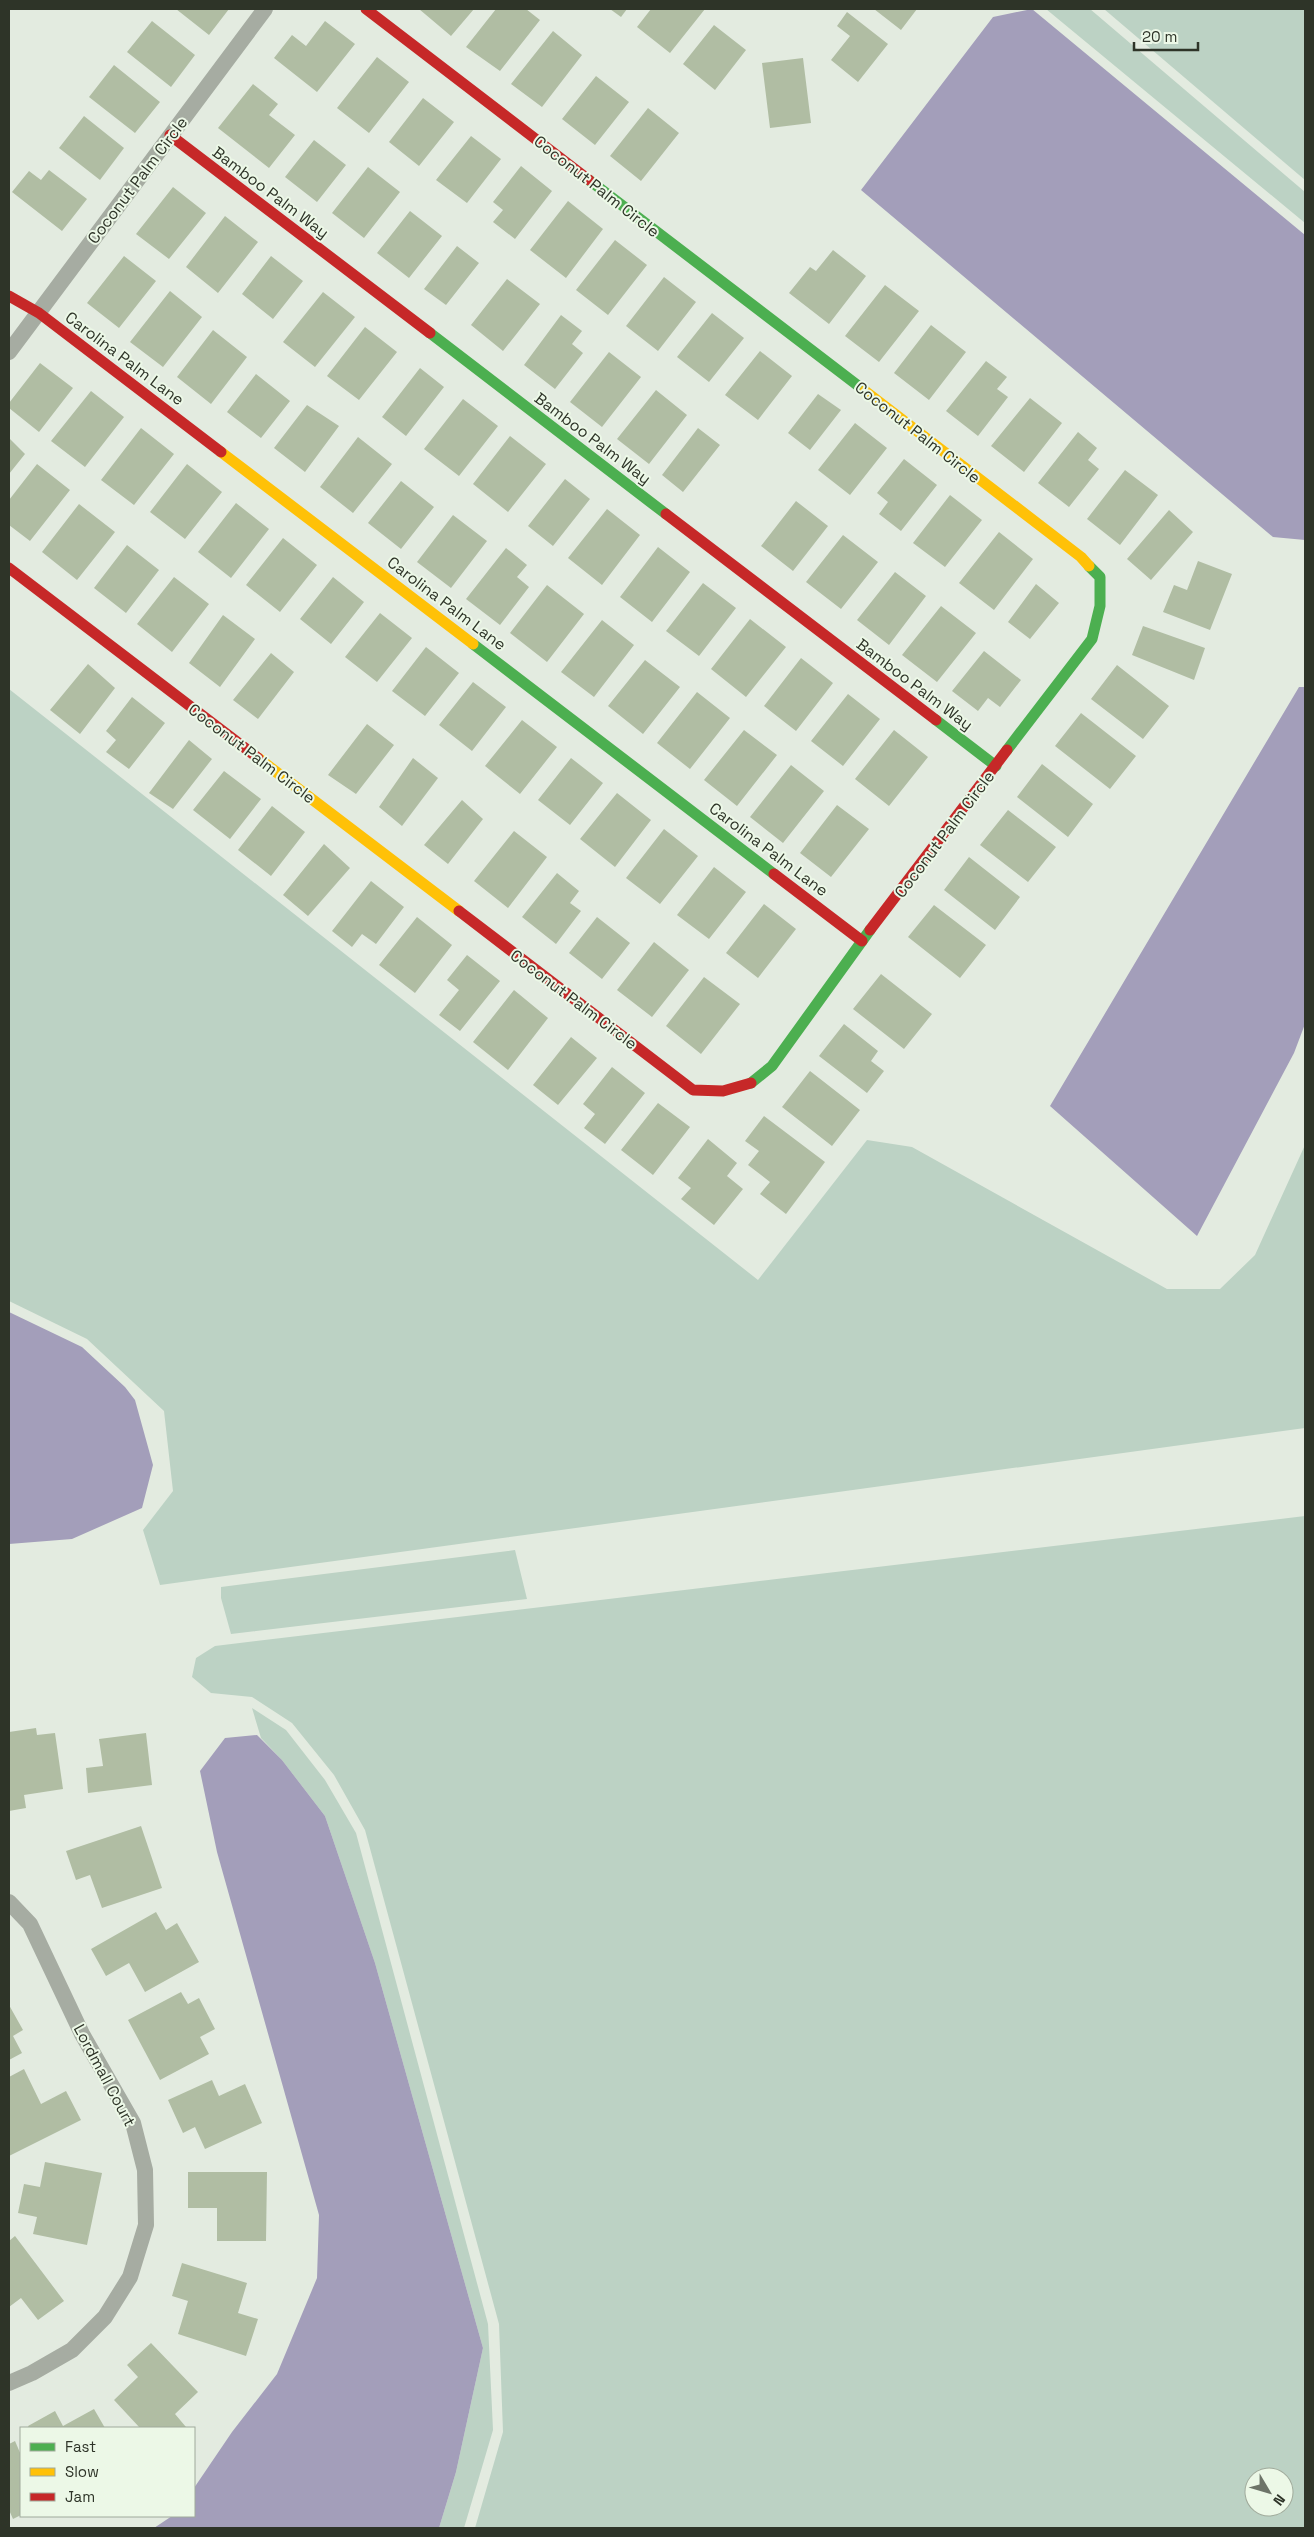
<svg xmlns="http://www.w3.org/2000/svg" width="1314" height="2537" viewBox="0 0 1314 2537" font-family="'Space Grotesk',sans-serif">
<rect width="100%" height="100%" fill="#e3ebe0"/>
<path fill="#bcd2c4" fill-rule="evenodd" d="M1046,9H1090L1305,192V223Z
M1104,9H1305V180Z
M9,689L758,1280L867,1140L912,1147L1167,1289H1220L1255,1255L1305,1145V1428L160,1585L143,1530L173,1491L164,1411L87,1339L9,1301Z
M1305,1516V2528H475L503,2432L499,2324L365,1830L334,1775L292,1723L252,1697L211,1693L192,1677L196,1658L215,1646ZM1254,2477H1284V2507H1254Z
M515,1550L527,1599L231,1634L221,1598V1587Z
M252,1708L286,1730L325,1780L356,1833L488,2324L493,2430L464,2528H439L456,2472L483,2348L375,1963L325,1816L282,1760L261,1738Z"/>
<path fill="#a39eba" d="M1032,9L1305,235V540L1273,537L861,190L993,17Z
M1299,687H1305V1024L1294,1053L1197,1236L1050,1106Z
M9,1312L82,1347L125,1387L135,1400L153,1465L142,1508L72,1539L9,1544Z
M257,1735L282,1760L325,1816L375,1963L483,2348L456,2472L439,2528H154L172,2516H194V2488L232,2432L277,2374L317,2278L319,2215L217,1852L200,1771L225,1738Z"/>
<path fill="#b0bda3" d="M176,9H229L209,35Z
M419,9H474L451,36Z
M496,9H526L540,20L500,71L466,47Z
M610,9H627L621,17Z
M651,9H705L670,53L637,27Z
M874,9H917L901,30Z
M847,12L888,44L858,82L831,60L850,36L837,26Z
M152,21L195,55L171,87L127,52Z
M325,21L355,44L317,92L274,58L292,35L306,46Z
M714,25L746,50L715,90L683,64Z
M553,31L582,55L542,107L511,84Z
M377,57L409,82L369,133L337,108Z
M803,58L811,123L770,128L762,63Z
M114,65L160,102L135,133L89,97Z
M596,76L629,102L595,145L562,119Z
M253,84L278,104L269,115L295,135L269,168L218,128Z
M423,98L454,122L419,166L389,142Z
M648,108L679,133L641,181L610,156Z
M84,116L124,148L100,180L59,148Z
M471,136L501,159L467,203L436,180Z
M314,140L346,165L317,202L285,177Z
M521,166L552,191L515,239L493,222L503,210L493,202Z
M368,167L400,192L364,238L332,213Z
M49,170L87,199L62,231L12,192L29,171L41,180Z
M173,187L206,213L169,259L136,234Z
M568,201L603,229L566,278L530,250Z
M410,211L442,236L409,278L377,253Z
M225,216L258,242L218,293L186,267Z
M615,240L647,265L608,315L576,290Z
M457,246L479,263L446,305L424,289Z
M833,250L866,276L829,324L789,293L810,267L816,271Z
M124,256L156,281L119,328L87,303Z
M271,256L303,281L273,319L242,294Z
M664,277L696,302L658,351L626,326Z
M507,279L540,304L503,351L471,325Z
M885,285L919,311L879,362L845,336Z
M170,291L202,317L163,367L130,342Z
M323,292L355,317L315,367L283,342Z
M712,313L744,338L709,382L677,357Z
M561,315L582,331L572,344L583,353L555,389L524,365Z
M931,325L966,352L929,400L894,373Z
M365,327L397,352L359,400L327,376Z
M213,330L247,357L211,404L177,377Z
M760,351L792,376L758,420L725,395Z
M609,352L641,377L602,427L570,402Z
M986,361L1007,377L997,389L1008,397L978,436L946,411Z
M40,363L73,388L39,432L9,408V403Z
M420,368L444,387L406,436L382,417Z
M256,374L290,401L261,438L227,412Z
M656,390L687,415L649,464L617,439Z
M91,391L124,417L85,467L51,441Z
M818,394L841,410L810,450L788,433Z
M1030,398L1062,423L1024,472L991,446Z
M463,399L498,426L459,476L424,449Z
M307,405L339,426L305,472L274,448Z
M855,423L887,448L850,495L818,470Z
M141,428L174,454L134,505L101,480Z
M698,428L720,445L683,492L662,475Z
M1078,432L1097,448L1088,460L1099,469L1069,507L1038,483Z
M510,436L546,464L508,512L473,484Z
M358,437L392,464L353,513L320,487Z
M9,438L25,454L9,474Z
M904,459L937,485L901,531L879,514L888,502L877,493Z
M37,464L70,490L30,541L9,525V500Z
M187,464L222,492L185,539L150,512Z
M1125,470L1158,495L1120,545L1087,519Z
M565,479L590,499L553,546L528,526Z
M401,481L434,507L401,549L368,523Z
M950,495L982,520L945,567L913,543Z
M796,501L828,526L793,571L761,546Z
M236,503L269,529L231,578L198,552Z
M79,504L115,532L77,580L42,552Z
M607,509L640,535L602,585L568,558Z
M1169,510L1193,532L1151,580L1127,559Z
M453,515L487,541L451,588L417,562Z
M999,532L1033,559L994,610L959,583Z
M843,535L878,562L841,609L806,582Z
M283,538L317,565L280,612L246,585Z
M127,545L159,570L126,613L94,588Z
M658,547L690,572L652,622L620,597Z
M506,548L527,565L517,577L529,587L500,625L466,599Z
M1198,561L1232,574L1210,630L1163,612L1174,585L1187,590Z
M895,572L926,596L889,645L857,620Z
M174,577L209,604L172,652L137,624Z
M333,577L364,602L331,644L300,619Z
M703,583L736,608L699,656L666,631Z
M1036,584L1059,603L1030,639L1008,622Z
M547,585L584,614L547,662L510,633Z
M941,606L976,633L937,682L902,655Z
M380,613L412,638L377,682L345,657Z
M223,615L255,639L220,687L189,663Z
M750,619L786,647L746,697L711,669Z
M602,620L634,645L594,697L561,672Z
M1143,626L1205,648L1194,680L1132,655Z
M426,647L459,673L425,716L392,691Z
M984,651L1021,680L1000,707L988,698L978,711L952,691Z
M271,653L294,672L258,719L233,700Z
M801,658L833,683L796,731L764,706Z
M645,660L680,687L643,734L608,706Z
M88,664L115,688L80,734L50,710Z
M1117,665L1169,706L1143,739L1091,699Z
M473,682L506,707L472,751L439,725Z
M697,692L730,718L690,769L657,743Z
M848,694L880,719L843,766L811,741Z
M132,697L165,723L129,769L106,752L116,740L106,731Z
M1081,713L1136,756L1110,789L1055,746Z
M522,720L557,747L520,794L485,766Z
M367,724L394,745L356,794L328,775Z
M744,730L777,755L737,806L704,780Z
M894,730L928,757L889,806L855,779Z
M189,740L212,759L173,809L149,793Z
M413,758L438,778L402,826L379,807Z
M571,758L603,783L570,825L538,800Z
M1042,764L1093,804L1068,837L1017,797Z
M791,765L824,791L783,843L750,817Z
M224,771L261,799L230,839L193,810Z
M617,793L651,820L615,867L580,839Z
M462,800L483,819L448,864L424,845Z
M837,805L869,829L831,877L800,853Z
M272,806L305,832L271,876L238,850Z
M1008,810L1056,847L1028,882L980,845Z
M664,829L698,856L660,904L626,878Z
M514,831L547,857L508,908L474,881Z
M324,844L350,868L308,916L283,895Z
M969,857L1020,897L995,930L944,890Z
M714,867L746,892L709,939L677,915Z
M557,873L579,891L570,903L581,911L556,944L522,917Z
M371,881L404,907L376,944L362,934L352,947L332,931Z
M764,904L796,929L758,978L726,953Z
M934,905L986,945L960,978L908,937Z
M417,917L452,945L415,993L379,965Z
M597,917L630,943L602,979L569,953Z
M654,942L689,970L652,1017L617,990Z
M467,955L500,981L460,1031L439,1015L459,990L447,980Z
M881,974L932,1014L904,1049L853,1009Z
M704,977L740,1004L701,1054L666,1026Z
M514,990L548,1018L508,1070L473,1042Z
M844,1024L878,1051L871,1061L884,1071L867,1093L819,1056Z
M571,1037L597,1058L558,1105L533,1085Z
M612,1067L645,1093L605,1144L584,1128L595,1114L583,1104Z
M810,1071L860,1110L832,1146L782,1107Z
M658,1103L690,1127L653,1175L621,1150Z
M764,1116L825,1162L786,1214L760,1194L770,1182L748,1165L759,1151L745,1141Z
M708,1139L737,1163L727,1176L743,1189L714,1225L681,1199L691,1188L678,1178Z
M36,1728L37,1735L55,1733L63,1789L24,1795L26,1808L9,1811V1732Z
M146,1733L152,1785L88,1793L86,1768L103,1766L99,1739Z
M141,1826L162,1888L102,1908L90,1875L76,1880L66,1851Z
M156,1912L166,1930L177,1923L199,1962L145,1992L129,1963L106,1976L91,1949Z
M181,1992L188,2004L199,1998L215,2029L200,2037L209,2054L160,2080L128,2020Z
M9,2005L23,2030L13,2036L22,2053L9,2060Z
M24,2069L41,2104L66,2091L81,2120L9,2156V2077Z
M212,2080L219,2096L245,2084L262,2123L205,2149L195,2127L183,2133L168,2100Z
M45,2162L102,2173L87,2245L33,2234L37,2217L18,2213L24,2184L40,2187Z
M188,2172H267L266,2241H217V2208H188Z
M15,2236L64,2301L38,2320L21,2298L9,2307V2241Z
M182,2263L247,2283L238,2313L258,2319L246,2356L178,2334L188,2301L172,2296Z
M151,2343L198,2392L175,2414L186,2427L185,2428H140L114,2400L138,2377L127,2365Z
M94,2409L105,2428H29L28,2426L55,2411L63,2426Z
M15,2441L21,2455V2515L13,2519L9,2510V2444Z"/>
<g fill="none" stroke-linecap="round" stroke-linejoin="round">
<path stroke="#a6aca2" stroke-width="16" d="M9,352L265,9
M9,1902L30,1924L82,2034L133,2123L145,2170L146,2225L130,2277L105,2317L72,2350L32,2373L9,2383"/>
<path stroke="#4caf50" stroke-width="11" d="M589,180L865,391
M430,333L666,514
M473,644L774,874
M936,720L996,766
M1007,750L1092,639L1100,606V577L1089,566
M751,1083L772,1066L870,930"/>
<path stroke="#ffc107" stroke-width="11" d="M865,391L1081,557L1089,566
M221,452L473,644
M258,758L459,911"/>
<path stroke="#c62828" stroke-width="11" d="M366,9L589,180
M170,135L430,333
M9,296L39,313L221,452
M666,514L936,720
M9,568L258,758
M774,874L862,941
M459,911L693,1090L723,1091L751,1083
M870,930L1007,750"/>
</g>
<g text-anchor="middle" stroke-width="4" stroke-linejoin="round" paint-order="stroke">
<g font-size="16" fill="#2e3428" stroke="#ecf8e7">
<text transform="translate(137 180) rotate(-53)" y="6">Coconut Palm Circle</text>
<text transform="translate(597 186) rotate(38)" y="6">Coconut Palm Circle</text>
<text transform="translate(271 192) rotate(37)" y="6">Bamboo Palm Way</text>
<text transform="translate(125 358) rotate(37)" y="6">Carolina Palm Lane</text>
<text transform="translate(918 432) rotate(38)" y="6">Coconut Palm Circle</text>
<text transform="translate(593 438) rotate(37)" y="6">Bamboo Palm Way</text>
<text transform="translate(447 603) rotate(37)" y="6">Carolina Palm Lane</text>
<text transform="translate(915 684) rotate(37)" y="6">Bamboo Palm Way</text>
<text transform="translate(252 753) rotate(37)" y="6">Coconut Palm Circle</text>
<text transform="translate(944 834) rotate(-53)" y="6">Coconut Palm Circle</text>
<text transform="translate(769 849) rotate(37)" y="6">Carolina Palm Lane</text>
<text transform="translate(574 999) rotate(37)" y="6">Coconut Palm Circle</text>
<text transform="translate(105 2075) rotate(62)" y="6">Lordmall Court</text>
</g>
</g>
<rect width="1314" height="2537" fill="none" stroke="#2e3428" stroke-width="20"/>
<rect x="20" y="2427" width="175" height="90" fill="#ecf8e7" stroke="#a0aa9b"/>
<rect x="30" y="2443" width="25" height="8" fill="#4caf50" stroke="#a0aa9b"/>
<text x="65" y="2452" font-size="15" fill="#2e3428">Fast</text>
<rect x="30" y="2468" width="25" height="8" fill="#ffc107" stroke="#a0aa9b"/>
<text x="65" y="2477" font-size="15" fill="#2e3428">Slow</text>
<rect x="30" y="2493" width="25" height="8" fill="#c62828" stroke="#a0aa9b"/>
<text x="65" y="2502" font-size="15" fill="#2e3428">Jam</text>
<g transform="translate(1269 2492) rotate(128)"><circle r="24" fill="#ecf8e7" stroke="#a0aa9b"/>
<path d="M0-4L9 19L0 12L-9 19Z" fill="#6d7468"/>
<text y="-8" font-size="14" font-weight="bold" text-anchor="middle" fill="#2e3428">N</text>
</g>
<path d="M1134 42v8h64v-8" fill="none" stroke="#2e3428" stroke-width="2.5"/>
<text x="1142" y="42" font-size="15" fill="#2e3428" stroke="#ecf8e7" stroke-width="4" paint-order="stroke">20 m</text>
</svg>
